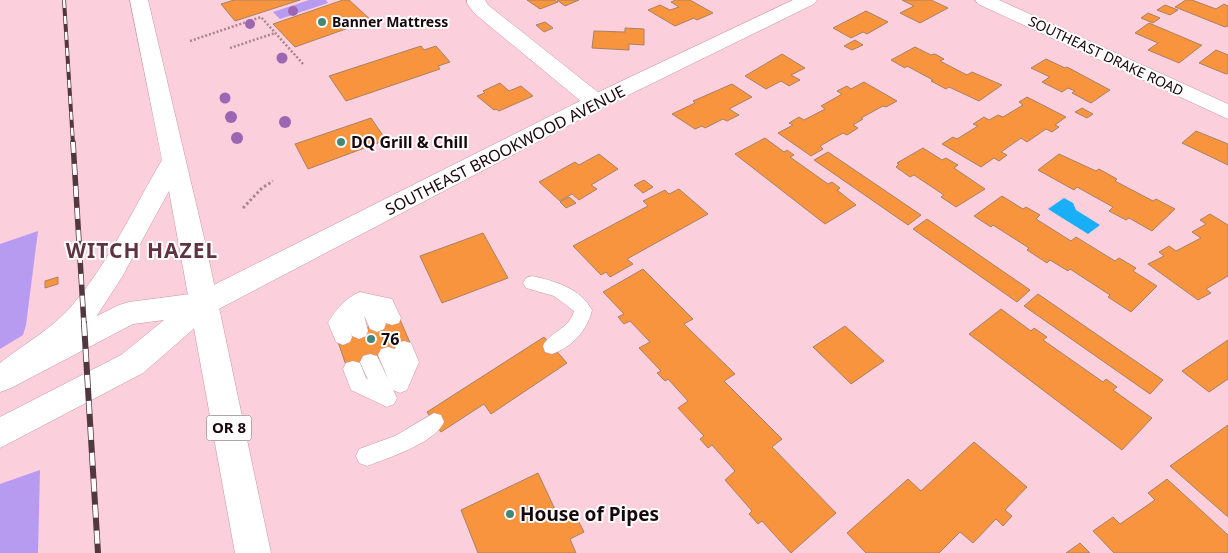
<svg xmlns="http://www.w3.org/2000/svg" width="1228" height="553" viewBox="0 0 1228 553" font-family="'Noto Sans',sans-serif">
<rect width="100%" height="100%" fill="#fccfdc"/>
<path fill="#b69bf1" d="M309,0H326L328,3L280,19L273,12Z
M38,231L26,325L23,335L0,349V244Z
M40,470L38,553H0V484Z"/>
<path fill="#19aff7" d="M1064,198L1073,203L1076,210L1100,225L1088,234L1048,209Z"/>
<path fill="#f7943d" stroke="#aa8162" d="M234,0H300L235,21L221,4Z
M343,0H349L371,20L295,47L273,24Z
M527,0H554L558,2L540,9Z
M557,0H579L565,6Z
M676,0H690L713,13L697,20L694,18L675,26L648,10L660,5L670,10L679,7L671,2Z
M902,0H931L948,8L920,23L900,13L914,6Z
M1186,0H1192L1216,9L1224,4L1228,6V26L1225,27L1175,7Z
M1165,5L1178,10L1170,15L1157,10Z
M866,11L888,22L867,34L863,32L851,38L833,28Z
M1148,13L1160,18L1153,23L1141,18Z
M545,22L553,28L544,32L536,25Z
M1149,23L1201,45H1202L1179,63L1148,50L1158,43L1135,33Z
M625,28L644,29V45L629,44V50L592,48L594,31L625,32Z
M855,40L863,45L852,50L844,46Z
M421,46L424,50L436,46L450,62L438,66L440,69L346,101L329,76Z
M915,47L931,55L935,54L944,59L940,61L967,75L972,72L1002,85L979,101L949,87L946,89L931,81L933,80L907,66L905,68L891,60Z
M1216,50L1228,55V73L1226,74L1199,63Z
M782,54L805,68L791,75L800,80L789,86L781,81L766,89L745,76Z
M1046,59L1065,68L1067,67L1110,90L1091,103L1072,93L1075,91L1068,88L1062,92L1042,82L1050,77L1031,68Z
M864,82L897,101L886,107L883,106L861,118L863,119L853,125L858,128L847,135L843,133L820,146L823,149L811,156L778,133L793,125L789,123L799,117L804,120L825,109L821,106L842,94L837,91L847,86L851,89Z
M500,83L509,91L521,86L533,96L499,111L496,109L494,110L477,96L485,93L483,91Z
M732,84L752,97L729,109L739,115L727,121L723,119L705,128L702,126L695,129L672,114L695,103L693,101Z
M1027,97L1066,117L1055,125L1059,127L1052,132L1046,129L1027,142L1021,138L1001,152L1007,155L999,161L994,158L981,167L942,144L953,137L957,139L978,126L973,124L984,117L989,120L998,115L1003,117L1023,105L1019,102Z
M1082,108L1093,114L1087,118L1075,112Z
M371,118L386,140L308,169L295,144Z
M1196,131L1228,144V165L1182,143Z
M765,138L784,152L787,150L794,155L790,157L828,184L832,182L840,188L837,190L856,205L825,224L735,154Z
M923,148L942,160L946,158L958,165L954,168L985,189L956,207L941,197L944,195L914,175L910,177L896,167L899,164L897,163Z
M828,152L921,215L908,225L814,160Z
M599,154L618,169L591,185L597,189L579,200L572,194L560,201L539,182L575,162L579,165Z
M1059,154L1096,171L1099,169L1117,179L1115,181L1153,201L1156,199L1175,209L1152,231L1129,218L1126,220L1109,211L1113,207L1077,187L1074,190L1038,170Z
M644,180L653,187L643,193L634,185Z
M679,189L708,214L627,259L633,264L610,277L606,272L601,275L573,246L648,206L643,201L665,190L669,194Z
M1002,196L1023,209L1026,207L1040,215L1036,219L1071,241L1076,237L1115,261L1119,258L1136,268L1133,271L1157,286L1131,312L1108,297L1110,295L1070,269L1068,271L1050,260L1047,263L1027,250L1029,248L993,225L991,227L974,216Z
M569,197L576,203L566,208L560,202Z
M1210,214L1228,225V276L1206,289L1211,293L1198,300L1148,264L1164,256L1159,252L1169,246L1176,251L1201,238L1192,232L1206,224L1200,220Z
M927,219L1030,290L1017,302L913,229Z
M483,233L508,278L442,303L420,256Z
M643,269L693,319L684,324L735,374L724,381L782,439L772,447L836,513L791,553L762,521L758,524L749,514L752,511L725,480L735,471L712,445L708,448L700,439L704,436L678,408L688,401L668,379L665,381L657,373L661,371L639,348L650,342L630,321L624,324L618,317L624,314L603,292Z
M58,277V284L45,288V281Z
M1038,294L1163,380L1150,394L1024,306Z
M1001,309L1031,331L1034,328L1047,337L1043,340L1103,382L1106,379L1117,387L1113,390L1152,418L1122,450L969,334Z
M398,315L411,345L348,371L337,339Z
M845,326L884,361L851,384L813,347Z
M544,337L567,363L491,414L484,404L441,432L427,412Z
M1228,340V379L1209,392L1182,371Z
M1228,425V517L1170,466Z
M974,442L1027,487L1005,510L1012,516L1003,526L996,519L973,543L960,532L939,553H866L847,533L908,479L921,491Z
M538,473L559,518L573,510L584,532L570,539L576,553H478L461,510Z
M1167,479L1228,535V553H1114L1093,531L1113,517L1120,524L1155,500L1148,493Z
M1080,543L1090,553H1066Z"/>
<g fill="none" stroke-linecap="round" stroke-linejoin="round">
<defs>
<path id="service" d="M532,276C555,281 580,288 592,310C587,331 572,347 552,354L545,352L543,346C550,331 569,330 574,311L554,296L526,288L523,283L526,278Z
M360,292L392,299L401,318L399,323L392,325L386,323L384,329L377,332L370,329L364,315L368,331L366,336L359,339L352,336L350,332L352,337L350,342L343,345L336,342L328,323C333,312 348,296 360,292Z
M404,341L411,343L419,362L407,390L400,393L393,390L397,398L394,404L387,407L351,390L343,369L346,363L353,361L360,363L366,378L368,380L360,362L363,356L370,354L377,356L389,381L378,355L381,349L388,347L395,349L397,343Z
M434,413L441,415L444,422C435,443 388,458 367,466L359,463L356,456L359,449L395,436Z"/>
<path id="minor" d="M467,0H485L488,5L604,97L607,102L604,107L596,109L588,107L474,13L467,3Z
M975,0H999L1228,104V119L978,4Z"/>
<path id="secondary" d="M793,0H817L814,4L604,107L213,312L143,373L0,448V417L121,355L164,320L133,324L11,388L0,392V364L119,305L129,302L198,293L588,97Z"/>
<path id="primary" d="M130,0H148L206,246L271,553H235L169,191L122,277L94,320L71,342L21,382L10,386L0,383V363C24,344 55,327 74,303C110,261 134,207 162,160Z"/>
</defs>
<use href="#service" stroke="#ca95a6" stroke-width="1"/>
<use href="#minor" stroke="#ca95a6" stroke-width="1"/>
<use href="#secondary" stroke="#ca95a6" stroke-width="1"/>
<use href="#primary" stroke="#ca95a6" stroke-width="1"/>
<path stroke="#a8858f" stroke-width="2.5" stroke-dasharray="2 2" stroke-linecap="butt" d="M190,41L261,17L304,65
M230,48L275,33"/>
<path stroke="#a8858f" stroke-width="3" stroke-dasharray="2.5 2.5" stroke-linecap="butt" d="M243,208L262,188L273,181"/>
<use href="#service" fill="#fff" fill-rule="evenodd"/>
<use href="#minor" fill="#fff" fill-rule="evenodd"/>
<use href="#secondary" fill="#fff" fill-rule="evenodd"/>
<use href="#primary" fill="#fff" fill-rule="evenodd"/>
<defs>
<path id="rail-far2" d="M64,0L73,144"/>
<path id="rail-far1" d="M73,142L84,325"/>
<path id="rail" d="M84,323L98,553"/>
</defs>
<use href="#rail-far2" stroke="#513840" stroke-width="4"/>
<use href="#rail-far1" stroke="#513840" stroke-width="5.5"/>
<use href="#rail" stroke="#513840" stroke-width="6"/>
<use href="#rail-far2" stroke="#fefefe" stroke-width="2.5" stroke-dasharray="8" stroke-linecap="butt"/>
<use href="#rail-far1" stroke="#fefefe" stroke-width="4" stroke-dasharray="11" stroke-linecap="butt"/>
<use href="#rail" stroke="#fefefe" stroke-width="4.5" stroke-dasharray="13" stroke-linecap="butt"/>
</g>
<g fill="#9d66b2">
<circle cx="293" cy="11" r="5"/>
<circle cx="250" cy="24" r="5"/>
<circle cx="282" cy="58" r="5.5"/>
<circle cx="225" cy="98" r="5.5"/>
<circle cx="231" cy="117" r="6"/>
<circle cx="285" cy="122" r="6"/>
<circle cx="237" cy="138" r="6"/>
</g>
<g fill="#448678" stroke="#fefefe" stroke-width="2">
<circle cx="322" cy="22" r="5"/>
<circle cx="341" cy="142" r="5"/>
<circle cx="371" cy="339" r="5"/>
<circle cx="510" cy="514" r="5"/>
</g>
<g text-anchor="middle" stroke-width="4" stroke-linejoin="round" paint-order="stroke">
<g font-size="14" font-weight="bold" fill="#19070e" stroke="#fefefe" text-anchor="start">
<text x="332" y="27">Banner Mattress</text>
</g>
<g font-size="14" fill="#19070e" stroke="#fefefe">
<text transform="translate(1106 56) rotate(25)" y="5">SOUTHEAST DRAKE ROAD</text>
</g>
<rect fill="#fefefe" stroke="#5e5156" stroke-width="1" x="206.5" y="415.5" width="45" height="25" rx="4"/>
<g font-size="15" font-weight="bold" fill="#19070e">
<text x="229" y="433">OR 8</text>
</g>
<g font-size="16" font-weight="bold" fill="#19070e" stroke="#fefefe" text-anchor="start">
<text x="351" y="148">DQ Grill &amp; Chill</text>
<text x="381" y="345">76</text>
</g>
<g font-size="16" fill="#19070e" stroke="#fefefe">
<text transform="translate(505 150) rotate(-27)" y="6">SOUTHEAST BROOKWOOD AVENUE</text>
</g>
<g font-size="19" font-weight="bold" fill="#19070e" stroke="#fefefe" text-anchor="start">
<text x="520" y="521">House of Pipes</text>
</g>
<g font-size="21" font-weight="bold" letter-spacing="1" fill="#603343" stroke="#fefefe">
<text x="142" y="258">WITCH HAZEL</text>
</g>
</g>
</svg>
